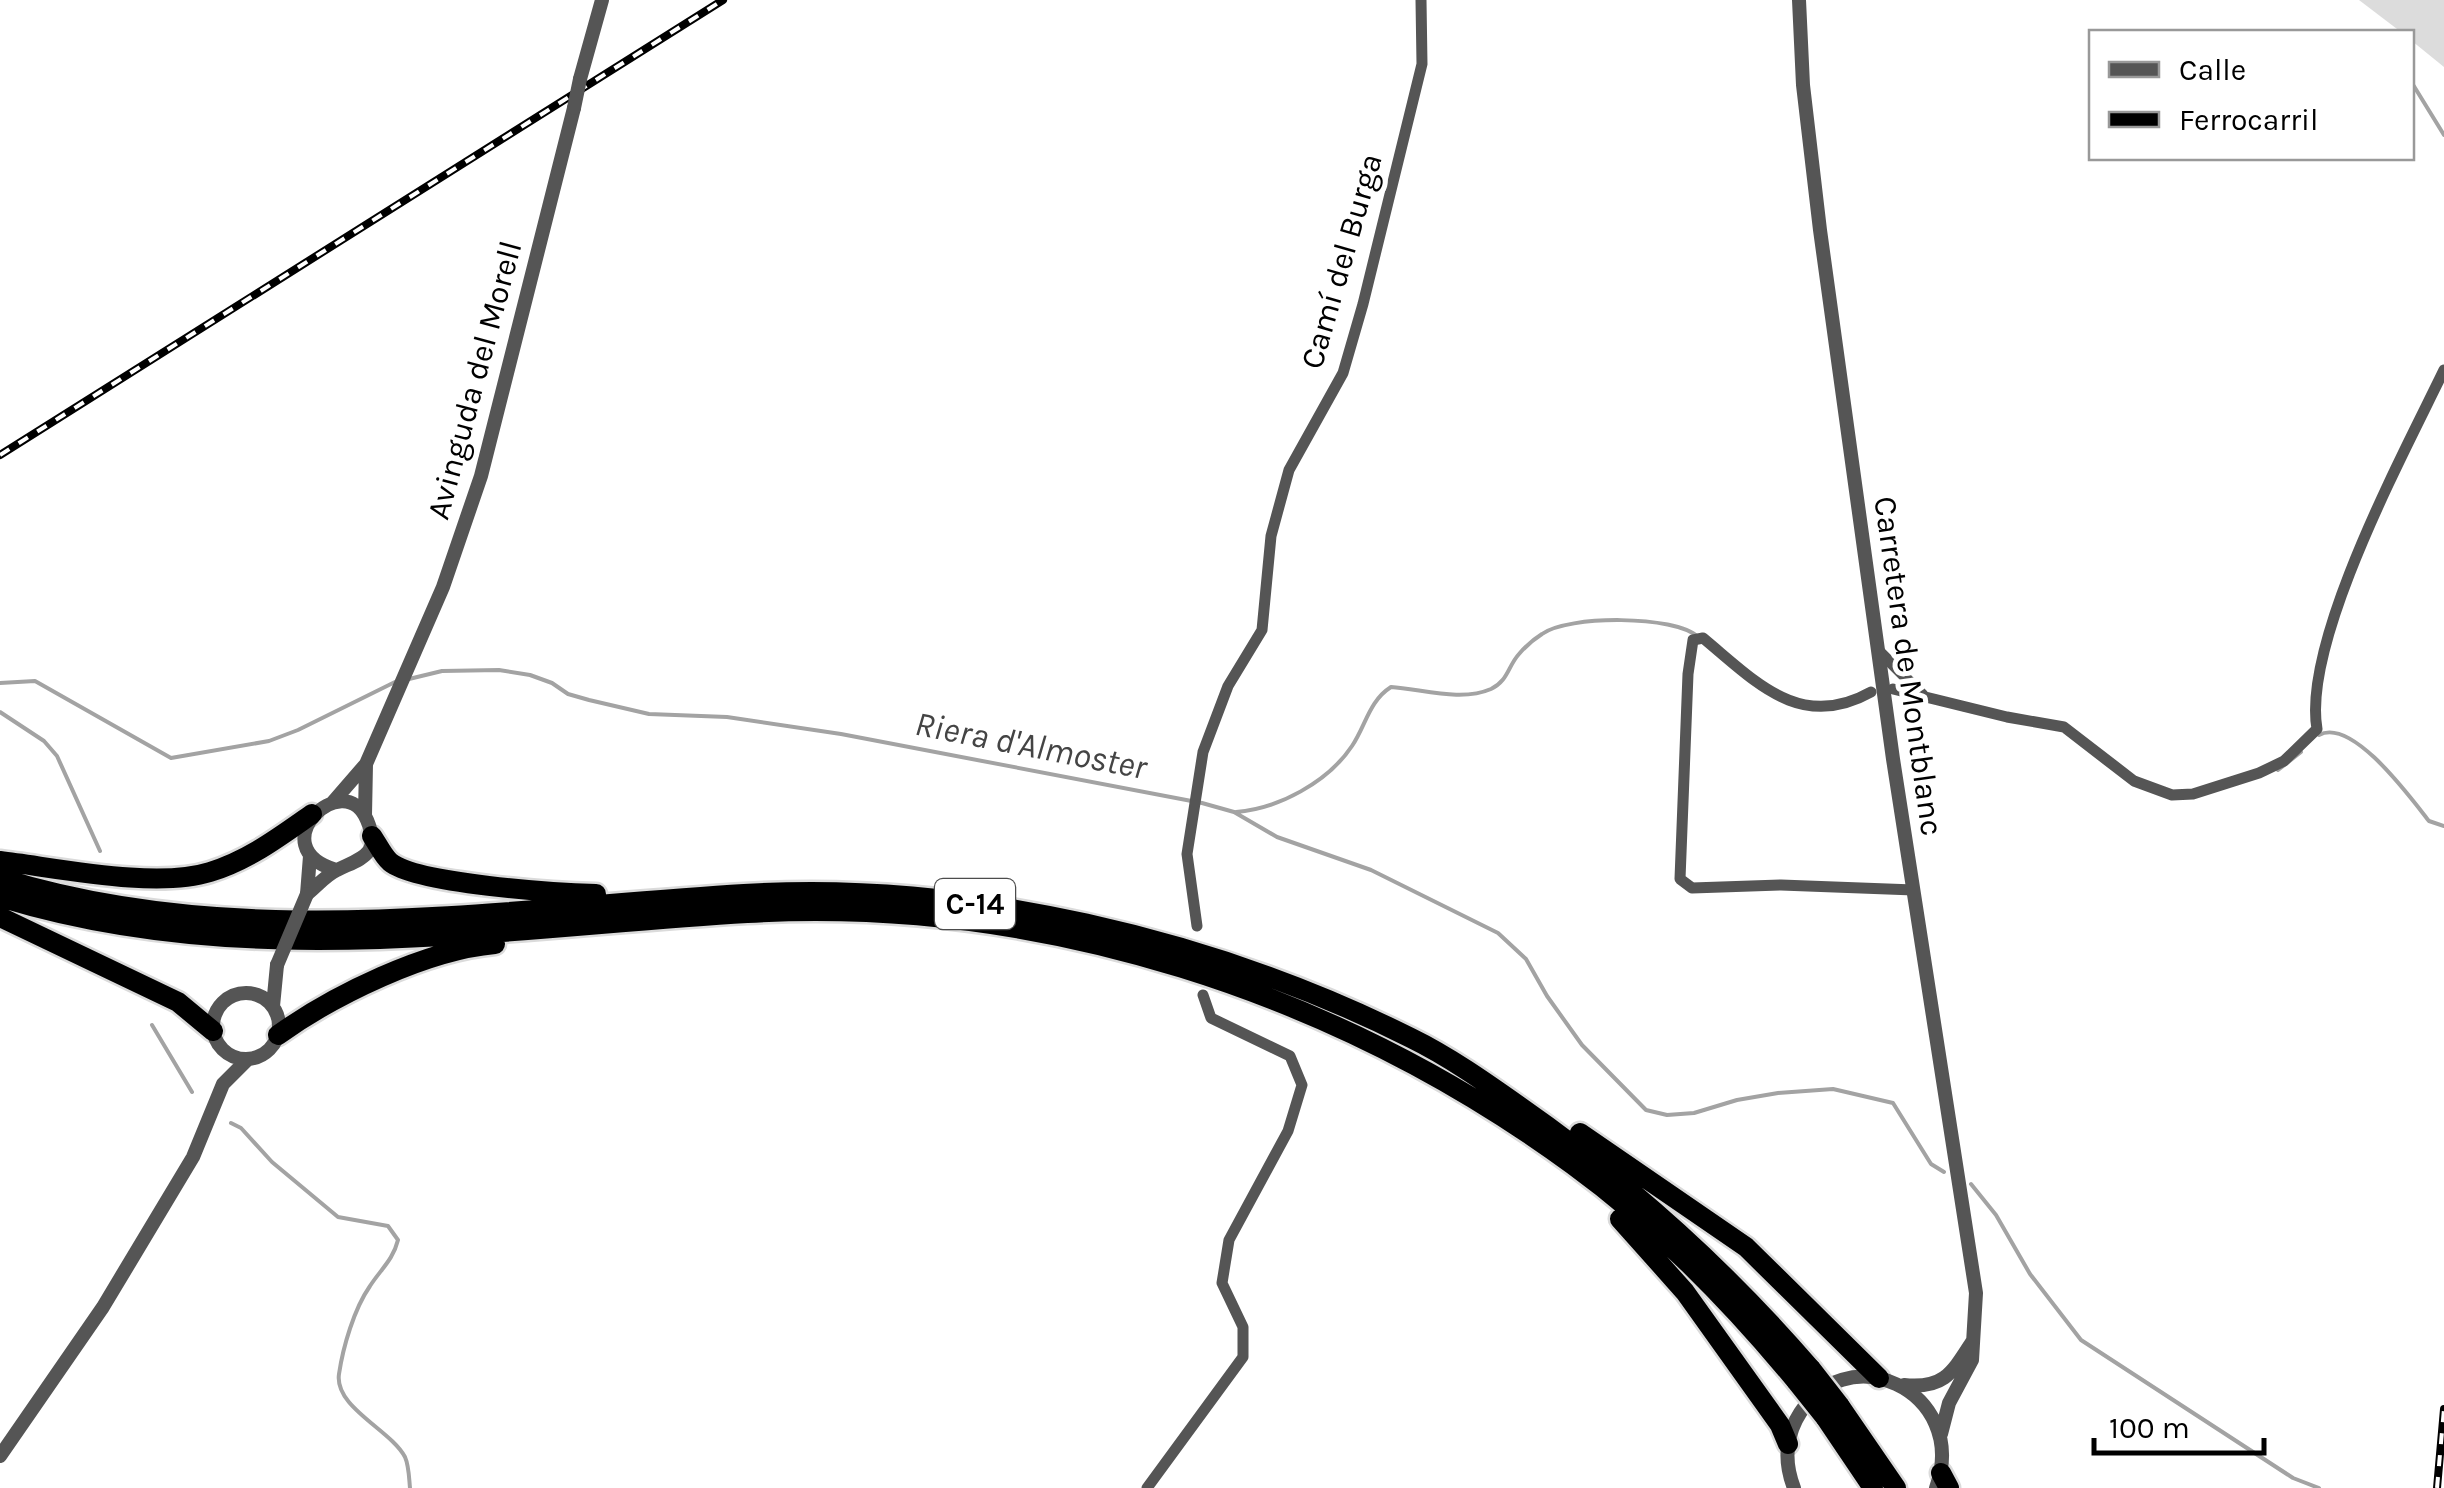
<svg xmlns="http://www.w3.org/2000/svg" width="2444" height="1488" viewBox="0 0 2444 1488" font-family="Karla,sans-serif">
<rect width="100%" height="100%" fill="#fff"/>
<path fill="#dcdcdc" d="M2359,0H2444V67L2412,41V32H2401Z"/>
<g fill="none" stroke-linecap="round" stroke-linejoin="round">
<path stroke="#a3a3a3" stroke-width="4" d="M2412,83L2444,135
M409,679L442,671L499,670L530,675L552,683L568,694L589,700L649,714L727,717L841,734L1202,803L1234,812L1277,837L1371,870L1498,933L1526,959L1547,996L1582,1045L1646,1110L1667,1115L1694,1113L1737,1100L1778,1093L1833,1089L1893,1103L1931,1164L1944,1172
M0,683L35,681L171,758L269,741L298,730L395,682
M0,712L44,741L57,756L100,851
M2319,735C2352,717 2410,797 2429,821L2444,826
M2278,770L2301,752
M1236,812C1278,809 1328,782 1352,746C1366,725 1369,701 1391,687C1422,689 1461,702 1491,689C1508,681 1508,666 1519,654C1525,647 1534,639 1542,634C1568,615 1675,615 1698,637
M152,1025L192,1092
M231,1123L241,1128L272,1162L338,1217L388,1226L398,1240C393,1260 381,1269 370,1286C354,1309 343,1347 339,1374C334,1407 391,1430 405,1457C409,1466 409,1478 410,1488
M1971,1184L1996,1215L2030,1274L2081,1340L2293,1478L2319,1488"/>
<defs>
<path id="motorway" d="M372,836C377,843 383,856 390,862C417,884 557,893 596,894
M0,861C58,868 156,889 210,872C249,860 279,837 312,814
M0,878C242,953 496,909 744,894C964,880 1214,939 1411,1038C1448,1056 1485,1082 1519,1106C1628,1182 1724,1268 1811,1369
M0,897C246,973 497,928 747,913C1041,896 1337,992 1573,1165C1657,1226 1731,1302 1797,1382
M0,917L178,1002L213,1031
M278,1035C334,995 426,950 495,944
M1580,1133L1746,1247L1879,1378
M1620,1219L1685,1292L1780,1425L1788,1444
M1839,1405L1896,1488
M1825,1417L1873,1488
M1941,1473L1949,1488"/>
</defs>
<use href="#motorway" stroke="#dbdbdb" stroke-width="25"/>
<path stroke="#555" stroke-width="11" d="M1879,651L1923,695
M1893,689L2007,717L2064,727L2134,781L2172,795L2193,794L2259,773L2284,761L2317,729C2302,642 2404,453 2444,370
M1871,692C1800,732 1755,681 1703,638L1693,640L1688,674L1680,879L1692,888L1781,885L1914,890
M1197,926L1187,854L1203,752L1228,686L1262,630L1271,536L1289,470L1343,373L1363,304L1422,64L1421,0
M1147,1488L1243,1357V1327L1222,1283L1229,1240L1288,1131L1302,1085L1290,1056L1211,1018L1203,995"/>
<path stroke="#555" stroke-width="14" d="M1799,0L1803,85L1820,230L1893,759L1976,1293L1972,1360L1949,1403L1941,1434
M580,79L602,0
M333,802L366,764L443,587L481,476L574,108
M365,815L366,764
M307,894C316,887 326,875 337,870C361,858 382,855 367,820C344,765 259,847 336,870
M307,894L310,856
M213 1026a33 33 0 1 1 66 0a33 33 0 1 1-66 0Z
M273,1006L277,965
M1904,1385C1944,1389 1952,1373 1972,1342
M0,1456L103,1307L193,1157L223,1084L248,1059
M1794,1488C1785,1465 1785,1442 1796,1420C1842,1332 1971,1390 1936,1488"/>
<use href="#motorway" stroke="#000" stroke-width="20"/>
<defs>
<path id="rail" d="M0,455L723,0
M2437,1488L2444,1409"/>
</defs>
<use href="#rail" stroke="#000" stroke-width="8"/>
<use href="#rail" stroke="#fff" stroke-width="4" stroke-dasharray="11" stroke-linecap="butt"/>
<defs>
<path id="motorway-bridge" d="M1811,1369L1839,1405
M1797,1382L1825,1417"/>
</defs>
<use href="#motorway-bridge" stroke="#dbdbdb" stroke-width="25" stroke-linecap="butt"/>
<path stroke="#555" stroke-width="14" d="M574,108L580,79
M277,965L307,894"/>
<use href="#motorway-bridge" stroke="#000" stroke-width="20"/>
</g>
<g text-anchor="middle" stroke-width="10" stroke-linejoin="round" paint-order="stroke">
<rect fill="#fff" stroke="#4c4c4c" stroke-width="2.5" x="935" y="879" width="80" height="50" rx="8"/>
<g font-size="30" font-weight="bold" fill="#000">
<text x="975" y="914">C-14</text>
</g>
<g font-size="32" fill="#000" stroke="#fff">
<text transform="translate(1341 261) rotate(-74)" y="11">Camí del Burga</text>
<text transform="translate(474 380) rotate(-75)" y="11">Avinguda del Morell</text>
<text transform="translate(1909 666) rotate(82)" y="11">Carretera de Montblanc</text>
</g>
<g font-size="35" font-style="italic" fill="#444" stroke="#fff">
<text transform="translate(1031 745) rotate(11)" y="12">Riera d'Almoster</text>
</g>
</g>
<rect x="2089" y="30" width="325" height="130" fill="#ffffff" stroke="#999999" stroke-width="2.5"/>
<rect x="2109" y="62" width="50" height="15" fill="#555555" stroke="#999999" stroke-width="2.5"/>
<text x="2179" y="80" font-size="30" fill="#000000">Calle</text>
<rect x="2109" y="112" width="50" height="15" fill="#000000" stroke="#999999" stroke-width="2.5"/>
<text x="2179" y="130" font-size="30" fill="#000000">Ferrocarril</text>
<path d="M2094 1438v15h170v-15" fill="none" stroke="#000000" stroke-width="5"/>
<text x="2109" y="1438" font-size="30" fill="#000000" stroke="#ffffff" stroke-width="8" paint-order="stroke">100 m</text>
</svg>
